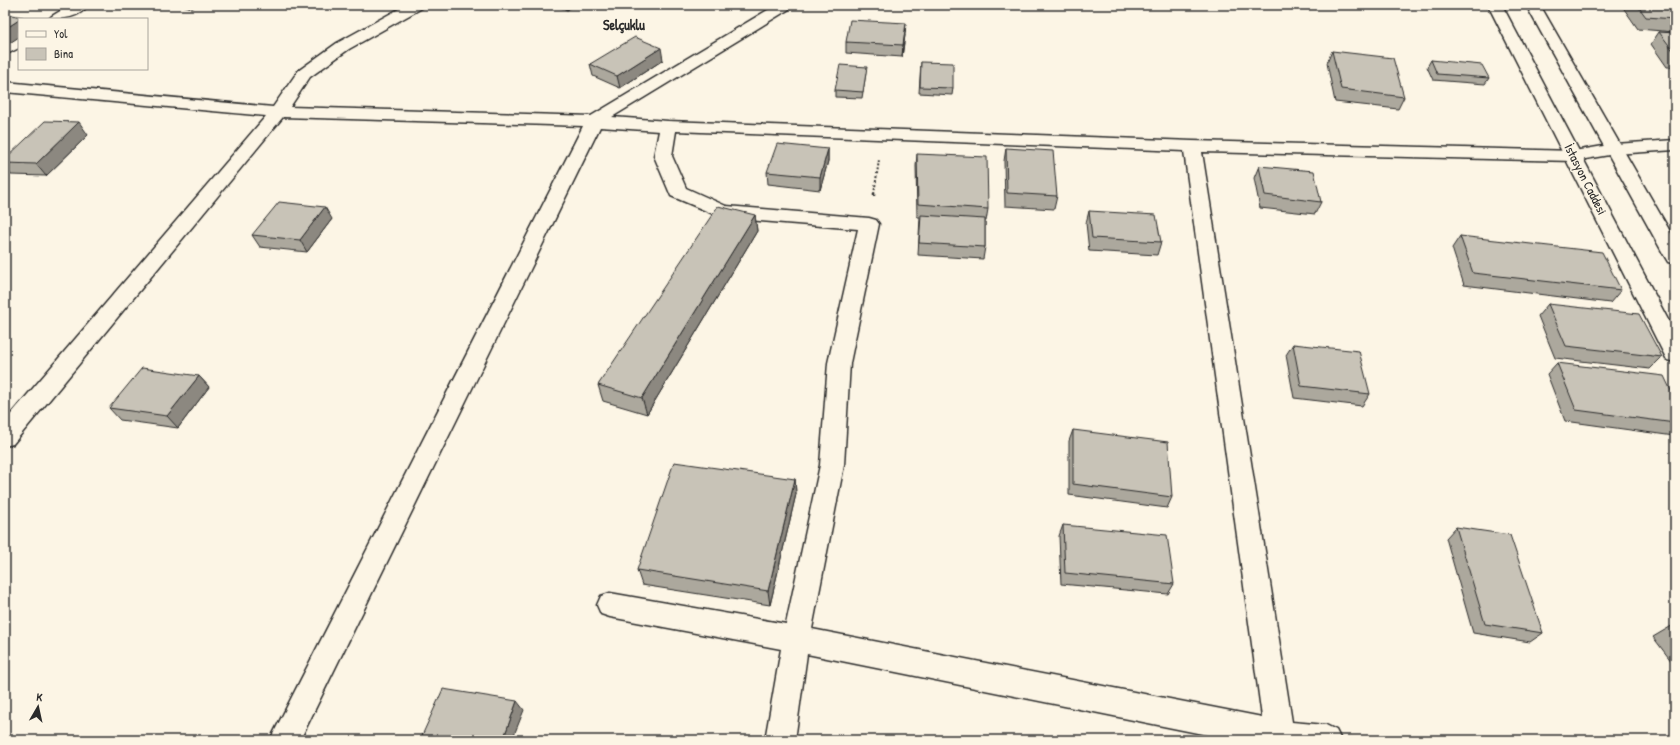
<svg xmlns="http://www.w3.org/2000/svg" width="1680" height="745" viewBox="0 0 1680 745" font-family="'Patrick Hand',sans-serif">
<rect width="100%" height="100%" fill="#fcf5e5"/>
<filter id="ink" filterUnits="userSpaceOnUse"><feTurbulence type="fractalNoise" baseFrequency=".025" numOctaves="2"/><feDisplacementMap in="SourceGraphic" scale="8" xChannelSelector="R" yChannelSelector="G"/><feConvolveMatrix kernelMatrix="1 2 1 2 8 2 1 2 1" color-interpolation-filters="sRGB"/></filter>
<g filter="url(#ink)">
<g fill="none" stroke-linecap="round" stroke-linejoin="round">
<defs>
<path id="minor" d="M70,5H88C80,18 63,19 49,19L52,16Z
M406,5H424L422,8L349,49L310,77L290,107L591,116L776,5H793L791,8L612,117L668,121L1192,141L1574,151L1615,144L1675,140V150L1615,154L1574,161L1202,152L1292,722L1326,725L1336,730L1341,740H1232L807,654L795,740H765L781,649L610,617L601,614L597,605L601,596L610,593L786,624L820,465L828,363L858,229L723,218L671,196L654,156L659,131L600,127L300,740H270L583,126L283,117L13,444L5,446V421L266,116L5,92V82L273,107L298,71L337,43ZM676,131L1184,151L1262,717L812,629L844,465L850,363L879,224L876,220L869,218L726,206L686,188L672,156Z
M19,37V48L5,55V44Z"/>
<path id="secondary" d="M1488,5H1502L1675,333V362L1667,360L1664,354Z
M1526,5H1540L1675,240V264L1668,262L1665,257Z"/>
</defs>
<use href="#minor" stroke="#2b2b2b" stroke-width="3"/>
<use href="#secondary" stroke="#2b2b2b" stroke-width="3"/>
<path stroke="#2b2b2b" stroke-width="2" stroke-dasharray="2 2" stroke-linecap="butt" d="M874,194L879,160"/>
<path stroke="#2b2b2b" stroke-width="2.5" stroke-dasharray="3 3" stroke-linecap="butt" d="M874,196V193"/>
<use href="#minor" fill="#fcf5e5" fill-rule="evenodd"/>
<use href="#secondary" fill="#fcf5e5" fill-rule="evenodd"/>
</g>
<path fill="#aca89d" stroke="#2b2b2b" d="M182,5H197L192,8Z
M555,5H575L567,10Z
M1623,5H1675V32L1638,29L1622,6Z
M1659,32L1675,33V67H1667L1651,44Z
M905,35L902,57L846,53V42Z
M1332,51L1404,97L1398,109L1335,102L1327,63Z
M663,60L620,88L593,76L590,64Z
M1431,60L1489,78L1485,84L1433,80L1427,67Z
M921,62L953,88L952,95L919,93Z
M866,73L862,98L835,97V90Z
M88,135L46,176L11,175L5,167V159Z
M1006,148L1057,196L1054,209L1005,206L1004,161Z
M828,149V161L820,190L768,184L767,172Z
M917,154L988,209L986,221H985V247L983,259L918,255L920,217H917L916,166Z
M1259,166L1321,202L1315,214L1260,208L1254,178Z
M1089,211L1161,242L1157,255L1089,251L1086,223Z
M755,215L757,231L647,414L603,401L598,385Z
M332,219L307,252L260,247L252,235Z
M1460,236L1621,290L1610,303L1464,285L1452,248Z
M1548,304L1662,357L1650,369L1555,358L1538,316Z
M1293,344L1370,394L1362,406L1294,398L1286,355Z
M1557,363L1675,399V435L1674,436L1565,421L1547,374Z
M199,376L209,387L178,428L120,420L109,408Z
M1073,430L1172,497L1167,508L1069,495V441Z
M795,479L796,494L770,605L642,585L637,570Z
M1063,525L1174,584L1168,594L1061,584L1059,536Z
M1456,527L1543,633L1530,642L1473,633L1446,538Z
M1675,624V666L1653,637Z"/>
<path fill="#8c8880" stroke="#2b2b2b" d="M190,5H197L192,8Z
M566,5H575L567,10Z
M19,20V37L5,46V29Z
M906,23L905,35L902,57L903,45Z
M661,48L663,60L620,88L617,76Z
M79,122L88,135L46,176L36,164Z
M828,149V161L820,190V177Z
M325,207L332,219L307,252L300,240Z
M755,215L757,231L647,414L642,398Z
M199,376L209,387L178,428L167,416Z
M795,479L796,494L770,605L768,591Z
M517,701L524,710L512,740H503Z"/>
<path fill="#c8c3b7" stroke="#2b2b2b" d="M1637,5H1675V19L1646,17Z
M5,14L23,17L20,19H19V20L5,29Z
M850,20L906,23L903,45L846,42Z
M1659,32L1675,33V53Z
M635,37L661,48L617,76L590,64Z
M1332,51L1393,58L1404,97L1341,89Z
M1431,60L1482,65L1489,78L1437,74Z
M921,62L953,63V88L920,87Z
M840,65L867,67L863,92L835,90Z
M45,121L79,122L36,164L5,163V159Z
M777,144L828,149L820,177L767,172Z
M1006,148L1053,151L1057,196L1007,193Z
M917,154L987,157L988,209L918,204Z
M1259,166L1314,171L1321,202L1265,195Z
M279,202L325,207L300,240L252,235Z
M718,206L755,215L642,398L598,385Z
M1089,211L1156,215L1161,242L1092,238Z
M921,215L985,219V247L919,243Z
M1460,236L1602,252L1621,290L1473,273Z
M1548,304L1639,314L1662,357L1566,346Z
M1293,344L1359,351L1370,394L1301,386Z
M1557,363L1664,376L1675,399V423L1576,410Z
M142,368L199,376L167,416L109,408Z
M1073,430L1168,442L1172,497L1073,484Z
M674,462L795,479L768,591L637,570Z
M1063,525L1167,535L1174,584L1065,573Z
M1456,527L1510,535L1543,633L1485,624Z
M443,689L517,701L503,740H420Z"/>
</g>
<g text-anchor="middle" stroke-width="3" stroke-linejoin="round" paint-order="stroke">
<g font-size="13" fill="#2b2b2b" stroke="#fcf5e5">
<text transform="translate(1586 179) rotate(63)" y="5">İstasyon Caddesi</text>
</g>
<g font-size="14" font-weight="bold" fill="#2b2b2b" stroke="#fcf5e5">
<text x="624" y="30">Selçuklu</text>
</g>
</g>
<rect width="1680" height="745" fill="none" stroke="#fcf5e5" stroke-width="20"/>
<rect x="10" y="10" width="1660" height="725" fill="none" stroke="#2b2b2b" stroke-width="1.5" filter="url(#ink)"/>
<rect x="18" y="18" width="130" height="52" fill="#fcf5e5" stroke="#a8a49b"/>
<rect x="26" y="31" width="20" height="6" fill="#fcf5e5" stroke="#a8a49b"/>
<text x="54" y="38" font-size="12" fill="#2b2b2b">Yol</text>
<rect x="26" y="48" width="20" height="12" fill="#c8c3b7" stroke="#a8a49b"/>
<text x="54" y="58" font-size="12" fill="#2b2b2b">Bina</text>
<g transform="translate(38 707) rotate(9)" stroke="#fcf5e5" stroke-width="3" paint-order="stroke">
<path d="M0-3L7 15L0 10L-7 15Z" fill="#2b2b2b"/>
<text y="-6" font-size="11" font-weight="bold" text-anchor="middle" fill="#2b2b2b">K</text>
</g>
</svg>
